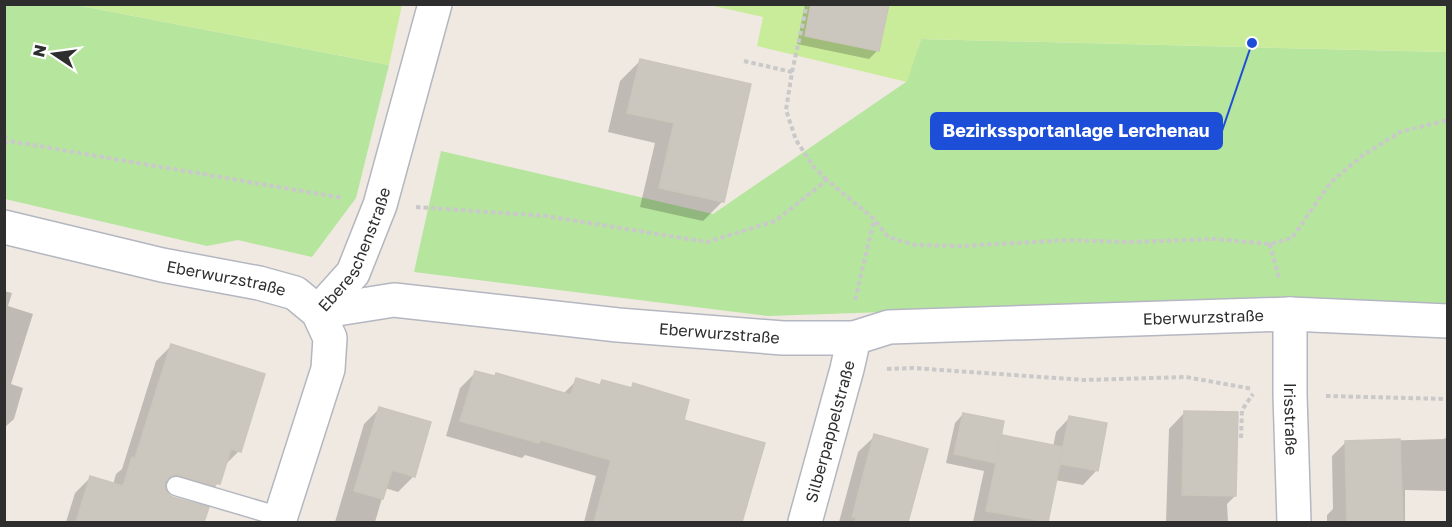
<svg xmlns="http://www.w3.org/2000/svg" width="1452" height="527" viewBox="0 0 1452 527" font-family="'Golos Text',sans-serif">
<rect width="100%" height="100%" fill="#efe9e1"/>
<path fill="#b6e59e" d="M5,5H76L389,65L356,198L312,257L238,240L207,246L5,199Z
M921,39L1447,52V305L1300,298L768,316L414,272L441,151L713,214L906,82Z"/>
<path fill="#c9ec9a" d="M76,5H402L389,65Z
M709,5H1447V52L921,39L907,82L757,46L763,17Z"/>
<path fill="#0003" d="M805,4H887L878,50L869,59L797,44Z
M640,61L723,201L703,221L640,207L655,143L608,132L620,81Z
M4,291L12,293L8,306L33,314L11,384L23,388L14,419L4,428Z
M172,345L239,451L223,467L218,483L203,499L198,501L165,491L172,498L207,508L202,522H66L75,493L91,477L113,485L116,474L122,469L156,361Z
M475,373L493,378L496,375L563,394L577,380L598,386L603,381L629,389L633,385L682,421L764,444L740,522H584L596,476L525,455L522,458L446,436L460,388Z
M379,409L414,476L398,492L385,488L375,522H335L364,424Z
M1185,412L1235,496L1227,504L1228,522H1166L1169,429Z
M963,414L999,440L1002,437L1053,447L1056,432L1070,417L1097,470L1083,485L1055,480L1047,522H973L984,471L946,463L955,423Z
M875,436L927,450L907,522H839L858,452Z
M1448,436V491L1405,490V522H1327V515L1333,509L1332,456L1346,442L1444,439Z"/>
<path fill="#cbc7bf" stroke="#cbc5ba" stroke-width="1.5" d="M811,4H889L879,51L805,36Z
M640,59L751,84L724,202L659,188L674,123L627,113Z
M171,344L265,374L241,452L231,449L220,484L216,483L215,486L179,475H173L169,477L165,482V489L168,494L172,497L209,507L204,522H76L90,476L123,486L132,457L135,458Z
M475,371L495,376L496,373L571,395L576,378L600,385L602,380L632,388L633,383L689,400L684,420L765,443L742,522H594L611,460L540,440L539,443L460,421Z
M379,407L431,422L415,477L392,470L383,499L354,491Z
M1184,411L1238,412L1236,496L1182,495Z
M963,413L1004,421L996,463L954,454Z
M1069,416L1107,423L1098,471L1060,464L1063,449L1048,522L986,511L1002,435L1063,447Z
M874,434L928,449L908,522H855L856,517H852Z
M1400,439L1403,522H1347L1345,441Z"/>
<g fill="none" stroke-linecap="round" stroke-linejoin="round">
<defs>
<path id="service" d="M176,486L281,517"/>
<g id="minor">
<path id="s1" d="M4,227L162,265L259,283L295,293L318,312L330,338L328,369L279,522"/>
<path id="s2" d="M318,312L394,300L618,325L783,338H854L889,327L1290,314L1448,321"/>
<path id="s3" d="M318,312L353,273L380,205L435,4"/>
<path id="s4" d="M1290,314V395L1294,522"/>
<path id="s5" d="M805,522L847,369L854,338"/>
</g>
</defs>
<use href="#service" stroke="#b4b7c1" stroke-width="21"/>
<use href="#minor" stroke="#b4b7c1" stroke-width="36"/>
<path stroke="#c9c9c9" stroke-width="4" stroke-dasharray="4.5 3" stroke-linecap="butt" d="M744,61L792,72L786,110L796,140L814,167L827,180
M792,72L807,4
M4,135L9,141
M4,144L9,141L343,198
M416,207L546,216L707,242L775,221L827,180L874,219L888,237L915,245L962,246L1069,240L1130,242L1215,239L1270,244L1292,238L1331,182L1362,156L1400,132L1448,120
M1270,244L1279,278
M855,300L874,220
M887,369L913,368L1084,380L1186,377L1253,389
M1326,396L1448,399
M1241,438L1242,410L1253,394"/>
<use href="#service" stroke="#fff" stroke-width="18"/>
<use href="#minor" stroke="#fff" stroke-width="33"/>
</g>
<g text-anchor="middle" stroke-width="4.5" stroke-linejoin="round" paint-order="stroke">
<g font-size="16" fill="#2e2e2e" stroke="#fff">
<text dy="6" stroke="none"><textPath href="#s3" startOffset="74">Ebereschenstraße</textPath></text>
<text dy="6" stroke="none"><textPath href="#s1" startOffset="228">Eberwurzstraße</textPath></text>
<text dy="6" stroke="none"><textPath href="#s2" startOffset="890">Eberwurzstraße</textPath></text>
<text dy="6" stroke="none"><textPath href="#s2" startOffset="404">Eberwurzstraße</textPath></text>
<text dy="6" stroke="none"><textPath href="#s4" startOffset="105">Irisstraße</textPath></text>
<text dy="6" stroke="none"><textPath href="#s5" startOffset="94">Silberpappelstraße</textPath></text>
</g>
</g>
<path fill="none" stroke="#1d4ed8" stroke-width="2" d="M1252 43L1222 131"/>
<circle fill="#1d4ed8" stroke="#fff" stroke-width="2" cx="1252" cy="43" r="6"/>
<rect fill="#1d4ed8" stroke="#1d4ed8" stroke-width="2" x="931" y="113" width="291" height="36" rx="6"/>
<g font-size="18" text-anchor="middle" font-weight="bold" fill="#fff">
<text x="1076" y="137">Bezirkssportanlage Lerchenau</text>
</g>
<rect width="1452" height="527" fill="none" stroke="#2e2e2e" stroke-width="12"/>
<g transform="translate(54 54) rotate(283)" stroke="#ffffff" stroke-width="4.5" paint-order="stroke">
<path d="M0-4.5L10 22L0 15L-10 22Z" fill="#2e2e2e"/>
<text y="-9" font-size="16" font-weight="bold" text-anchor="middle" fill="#2e2e2e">N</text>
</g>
</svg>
